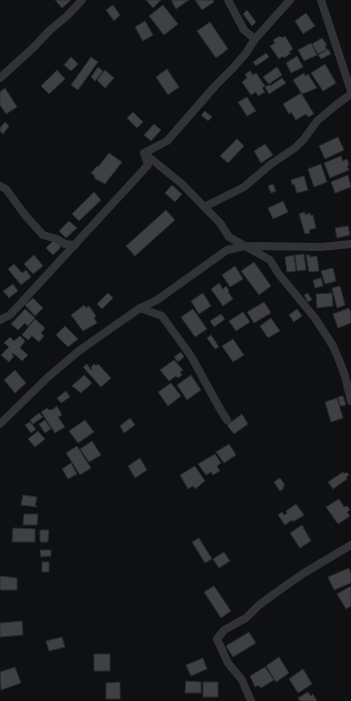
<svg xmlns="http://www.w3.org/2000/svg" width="351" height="701" viewBox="0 0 351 701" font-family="'Varela Round',sans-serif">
<rect width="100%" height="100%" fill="#0f1011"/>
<path fill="#3e4044" stroke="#292a2d" d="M55,0H71L62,8Z
M146,0H161L153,8Z
M171,0H189L176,9Z
M195,0H213L214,2L202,10Z
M113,5L120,15L114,21L106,10Z
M163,5L178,24L164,35L149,16Z
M247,10L256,22L252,26L243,14Z
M306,13L315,26L303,34L295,21Z
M145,21L153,35L143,41L135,27Z
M210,22L228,49L216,58L197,31Z
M280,36L282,38L285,36L293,49L289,52L291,53L284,58L283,56L279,59L270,46L275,43L273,40Z
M322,38L327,45L325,46L327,49L318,54L312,44Z
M311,43L317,55L304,61L298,50Z
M328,49L331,54L321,59L318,55Z
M266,53L269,57L256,66L253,62Z
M297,56L303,67L291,73L286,63Z
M71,57L78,64L71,71L64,65Z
M91,57L98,62L78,90L71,85Z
M325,64L336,83L323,91L311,73Z
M98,67L103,71L95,81L91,77Z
M277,67L282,75L269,84L263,77Z
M167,69L179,87L168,95L156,77Z
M57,70L65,79L49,94L41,86Z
M105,70L114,78L105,88L97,80Z
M250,71L253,75L256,73L265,86L262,88L265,92L258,96L256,92L251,95L242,82L247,78L245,74Z
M304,73L305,76L308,74L317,88L302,94L293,80Z
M282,78L286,83L269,94L265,87L269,85L270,86Z
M5,88L17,107L6,114L0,105V92Z
M301,93L314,114L308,117L306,114L296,120L291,112L289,114L283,104Z
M247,97L256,111L247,116L238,102Z
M205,111L212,117L208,121L201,115Z
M133,112L143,122L137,128L127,118Z
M5,122L9,126L3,134L0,131V128Z
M154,124L161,130L151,141L144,135Z
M338,137L344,150L325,159L319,146Z
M237,139L244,146L228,163L220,156Z
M265,144L273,155L261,163L254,151Z
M109,153L122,162L105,184L94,178L95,176L91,173L97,166L98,167Z
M341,156L343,161L347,159L349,165L347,166L349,170L330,178L324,163Z
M321,164L327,182L314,187L308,169Z
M348,175L351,187L335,193L331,182Z
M304,176L308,190L297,193L294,184L292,185L291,180Z
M273,184L276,191L271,193L268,186Z
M172,185L182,194L175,202L165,193Z
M94,192L101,200L79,221L72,214Z
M283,201L288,212L273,219L268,208Z
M166,210L175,220L135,256L126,246Z
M305,212V215L310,213L311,216L313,215L316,228L309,230L310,233L305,234L299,214Z
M69,221L77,228L66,238L59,231Z
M348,226L350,235L337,238L335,228Z
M54,240L61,247L53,255L46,248Z
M304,254L306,270L297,271L295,255Z
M34,255L43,266L33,274L24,264Z
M294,255L296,271L287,272L285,257Z
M306,255H310V257L317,256L319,271L309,272Z
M254,262L271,286L259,295L241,271Z
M14,264L22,273L26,270L31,277L21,285L8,269Z
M235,266L243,279L230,287L222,275Z
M333,268L336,281L325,284L321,271Z
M321,278L323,286L315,288L313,280Z
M219,283L223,289L226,286L229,291L228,292L233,299L223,306L211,289Z
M13,284L18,291L9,298L3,291Z
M340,286L345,305L337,308L332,288Z
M108,293L113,298L102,309L97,304Z
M203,293L211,306L199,314L191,301Z
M308,293L312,300L308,302L304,295Z
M332,293L333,306L317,308L316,294Z
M33,298L43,308L35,316L25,305Z
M264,302L271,313L254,323L247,312Z
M84,305L86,308L89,306L96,316L94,318L97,323L83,331L71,315Z
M349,308L351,313V323L338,328L333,314Z
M25,309L35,318L28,326L25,323L18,330L11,324Z
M193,309L207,329L195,337L181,317Z
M297,309L302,316L294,322L289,315Z
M243,312L250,322L236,331L229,321Z
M221,314L225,319L214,327L210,321Z
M271,318L280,331L268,338L260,326Z
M35,319L45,328L41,333L44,336L39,342L32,336L28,340L22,335Z
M65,326L78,339L68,347L56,335Z
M211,335L219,347L215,349L207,338Z
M20,336L25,341L20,348L28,355L22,361L13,353L12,355L14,356L9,362L1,355L9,347L4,343L10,337L14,341Z
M233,339L244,355L233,362L222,346Z
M181,352L184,357L178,362L174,357Z
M174,360L183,370L180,372L182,375L178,378L176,376L169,381L160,370Z
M87,364L91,370L92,369L91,367L94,364L96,366L98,364L111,378L101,387L83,367Z
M15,370L26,383L15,393L4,380Z
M84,375L92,383L81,393L72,386Z
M191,375L201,390L187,400L177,385Z
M171,383L181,396L168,406L158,392Z
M66,391L70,397L61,403L57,398Z
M343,396L346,405L340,406L338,397Z
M337,398L343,418L331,422L325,402Z
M57,406L62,415L58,417L65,427L55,433L41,412L47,408L49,410L51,409L52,410Z
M39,413L43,417L33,424L30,420Z
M242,414L248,424L234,434L227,425Z
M130,418L135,425L124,433L120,426Z
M45,420L51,429L45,433L39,424Z
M85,420L94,432L78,443L69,431Z
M30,422L36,429L31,433L25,425Z
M38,431L45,439L35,447L28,439Z
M92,441L101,455L89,462L80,449Z
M229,444L236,455L224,463L216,452Z
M77,446L91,468L80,475L66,453Z
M215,454L221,463L217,466L220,471L213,475L211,472L206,475L198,464Z
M140,458L147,470L135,478L128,466Z
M71,463L77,474L68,479L62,469Z
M195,466L205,481L195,489L193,486L188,489L180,475Z
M343,472L344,474L346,472L349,475L346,477L347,479L333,489L328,482Z
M280,478L285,485L283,486L284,488L280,491L274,482Z
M23,495L37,497L35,506H37V507L21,505Z
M339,499L344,507L347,506L350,510L347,512L350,516L338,524L326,507Z
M296,504L304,515L293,522L292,520L285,525L278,515L282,512L284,515L287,513L286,511Z
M24,514H38L37,525H23Z
M302,525L311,541L300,548L290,533Z
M13,528L35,529V542H12Z
M40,530H49L48,542H40Z
M199,538L212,559L205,563L192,542Z
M40,550H51V556L41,557Z
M224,552L230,561L219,568L213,559Z
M42,562H49V572H42Z
M349,568L351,573V583L334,590L328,577Z
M0,576L17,578V590H0Z
M214,586L231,611L221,618L204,592Z
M351,586V606L346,609L337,594Z
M22,621L23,635L0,637V623Z
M249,632L256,643L233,657L226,646Z
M62,637L65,647L49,651L46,641Z
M94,654H110V671H94Z
M279,657L289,673L276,682L266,666Z
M203,658L207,669L191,676L186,665Z
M15,667L21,683L1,690L0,672Z
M265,667L274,680L261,688L258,685L255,687L250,676Z
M303,669L312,684L298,693L289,679Z
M186,681L201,682V693H185Z
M120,682V699H106V683Z
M203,682H218V697H203Z
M308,692L311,696L313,694L317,701H300L298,698Z"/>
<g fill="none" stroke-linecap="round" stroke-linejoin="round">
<path stroke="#313236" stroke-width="8" d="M228,0L244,30L255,39
M321,0L351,91
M0,78L34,47L50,30L67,16L82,0
M0,186L6,189L25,215L43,235L57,239L65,244L75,245
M204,207L244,187L271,164L295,148L304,139L317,121L336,105L351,94
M245,246L270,260L278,273L315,318L333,346L339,360L345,376L351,401
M246,246L321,247L351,244
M140,308L162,316L191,356L220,409L227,420
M0,320L10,315L148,165L144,153L167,141L216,85L233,68L246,53L255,39L290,0
M0,424L48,377L80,350L140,308L157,300L227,250L245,246L229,237L220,223L182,184L144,153
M251,701L242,680L228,663L217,639L224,630L246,618L259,605L281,589L304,573L351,545"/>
</g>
</svg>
